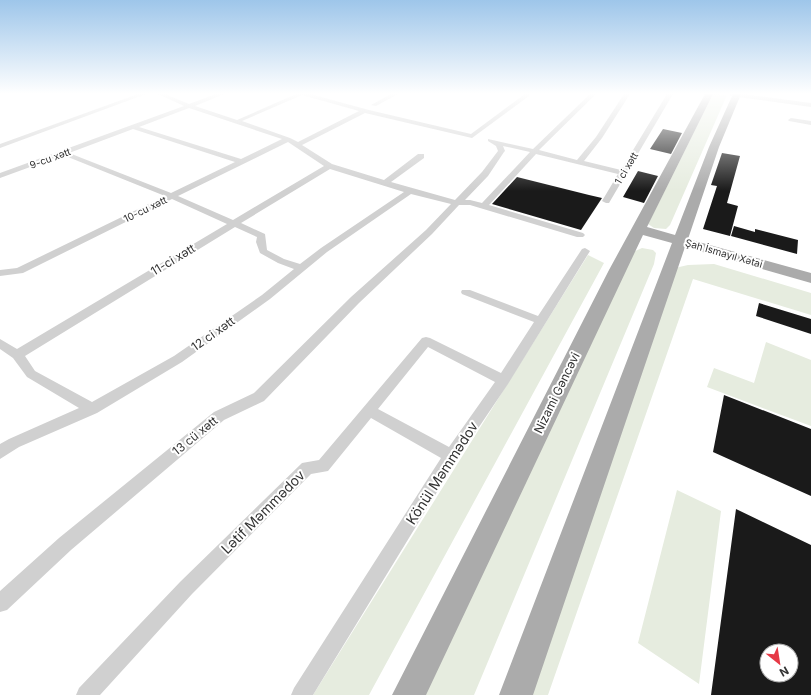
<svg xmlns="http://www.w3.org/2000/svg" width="811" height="695" viewBox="0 0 811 695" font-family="Inter,sans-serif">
<rect width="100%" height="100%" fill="#fff"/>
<path fill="#e6ecdf" d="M713,94L727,95L670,225L666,229L654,228L648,224Z
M642,248L653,250L656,253L654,264L474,695H419L633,252Z
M588,255L604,263L369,695H313Z
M714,264L811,293V315L693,279L548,695H528L675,268L688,265Z
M766,342L811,360V426L707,387L714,368L754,383Z
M677,490L721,511L699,684L638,643Z"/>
<path fill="#1a1a1a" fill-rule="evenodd" d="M663,129L682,133L671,154L650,149Z
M722,153L740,156L727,203L738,206L730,236L703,229L717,186L711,185Z
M638,171L658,176L644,203L623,197Z
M517,177L589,195L602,198L581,230L492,204Z
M734,226L755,232V229L798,240L797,254L731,236Z
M759,303L811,319V334L756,316Z
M724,395L811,429V496L713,452Z
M736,509L811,545V695H711ZM767,651H791V675H767Z"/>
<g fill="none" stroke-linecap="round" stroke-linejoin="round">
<path fill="#d0d0d0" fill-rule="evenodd" d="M138,94H146L0,148V144Z
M158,94H165L189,104L216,94H224L195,106L237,120L296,94H310L369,110L471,134L525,94H529V96L472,138L365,113L302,145L332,164L384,180L418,154H424V158L391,182L455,200L482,172L498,151L496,146L488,141V139L533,149L590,94H596L539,150L577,160L596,137L624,94H630L602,138L584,161L621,170L667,94H673L609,203H606L602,201L618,174L536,154L489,205L583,233L585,235L583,237H577L470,205H459L432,234L359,303L264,401L224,420L71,550L7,610L0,612V591L59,538L214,412L254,393L351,297L426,230L451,204L411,194L327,252L270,299L182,362L97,413L19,447L0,459V444L9,439L79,408L27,377L13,358L0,349V339L17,349L227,224L172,199L23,273L0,276V270L17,268L165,196L63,155L0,178V173L184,106ZM302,95L359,111L298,142L290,138L242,121ZM189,108L282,139L241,159L139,127ZM133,129L235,162L171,193L69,153ZM288,142L324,166L233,220L178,196ZM503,146L530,152L482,203L470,200H465L488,176L504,152L505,151ZM330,169L404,192L321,248L300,264L284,259L267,250L265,234L241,223ZM235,227L257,237L256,242L260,253L278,263L294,269L262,295L174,356L92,402L35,371L25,356Z
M391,94H398L376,106L371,105Z
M728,94H742L811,103V107L731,96Z
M791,118L811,121V125L789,121L788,120Z
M585,248L590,251L508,384L456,461L313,695H291L294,688L441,458L371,418L328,471L311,474L192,594L100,695H76L79,688L180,582L302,463L319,460L422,338L426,337L430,338L501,373L534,322L462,294L461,292L462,290H470L538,316L582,249ZM428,347L495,382L449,447L378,409Z"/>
<path fill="#ababab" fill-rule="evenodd" d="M705,94H713L647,227L675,235L709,147L733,94H741L719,147L688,239L811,273V283L685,247L533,695H499L672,243L643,235L426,695H392L609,270Z"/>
</g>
<linearGradient id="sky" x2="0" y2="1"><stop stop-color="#9ec6ea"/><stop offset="0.49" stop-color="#fff"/><stop offset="1" stop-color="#fff" stop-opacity="0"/></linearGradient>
<rect width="811" height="191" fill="url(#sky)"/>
<g text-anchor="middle" stroke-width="4" stroke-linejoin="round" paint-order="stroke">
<g font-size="10" fill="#333" stroke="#fff">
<text transform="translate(50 158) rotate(-20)" y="4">9-cu xətt</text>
<text transform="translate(626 168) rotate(-59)" y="4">1 ci xətt</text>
<text transform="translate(145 209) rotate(-26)" y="4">10-cu xətt</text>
<text transform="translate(724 253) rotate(16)" y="4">Şah İsmayıl Xətai</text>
</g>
<g font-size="12" fill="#333" stroke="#fff">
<text transform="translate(173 260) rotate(-31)" y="4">11-ci xətt</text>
<text transform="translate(213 334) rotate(-35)" y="4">12 ci xətt</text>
<text transform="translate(557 393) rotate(-64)" y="4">Nizami Gəncəvi</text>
<text transform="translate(195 436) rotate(-39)" y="4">13 cü xətt</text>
</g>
<g font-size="14" fill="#333" stroke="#fff">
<text transform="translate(442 473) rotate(-57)" y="5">Könül Məmmədov</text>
<text transform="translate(263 512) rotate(-45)" y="5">Lətif Məmmədov</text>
</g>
</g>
<g transform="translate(779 663) rotate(150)"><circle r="19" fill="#ffffff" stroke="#adadad"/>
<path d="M0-3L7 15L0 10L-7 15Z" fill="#e63946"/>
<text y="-6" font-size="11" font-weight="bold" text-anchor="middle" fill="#333333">N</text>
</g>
</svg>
